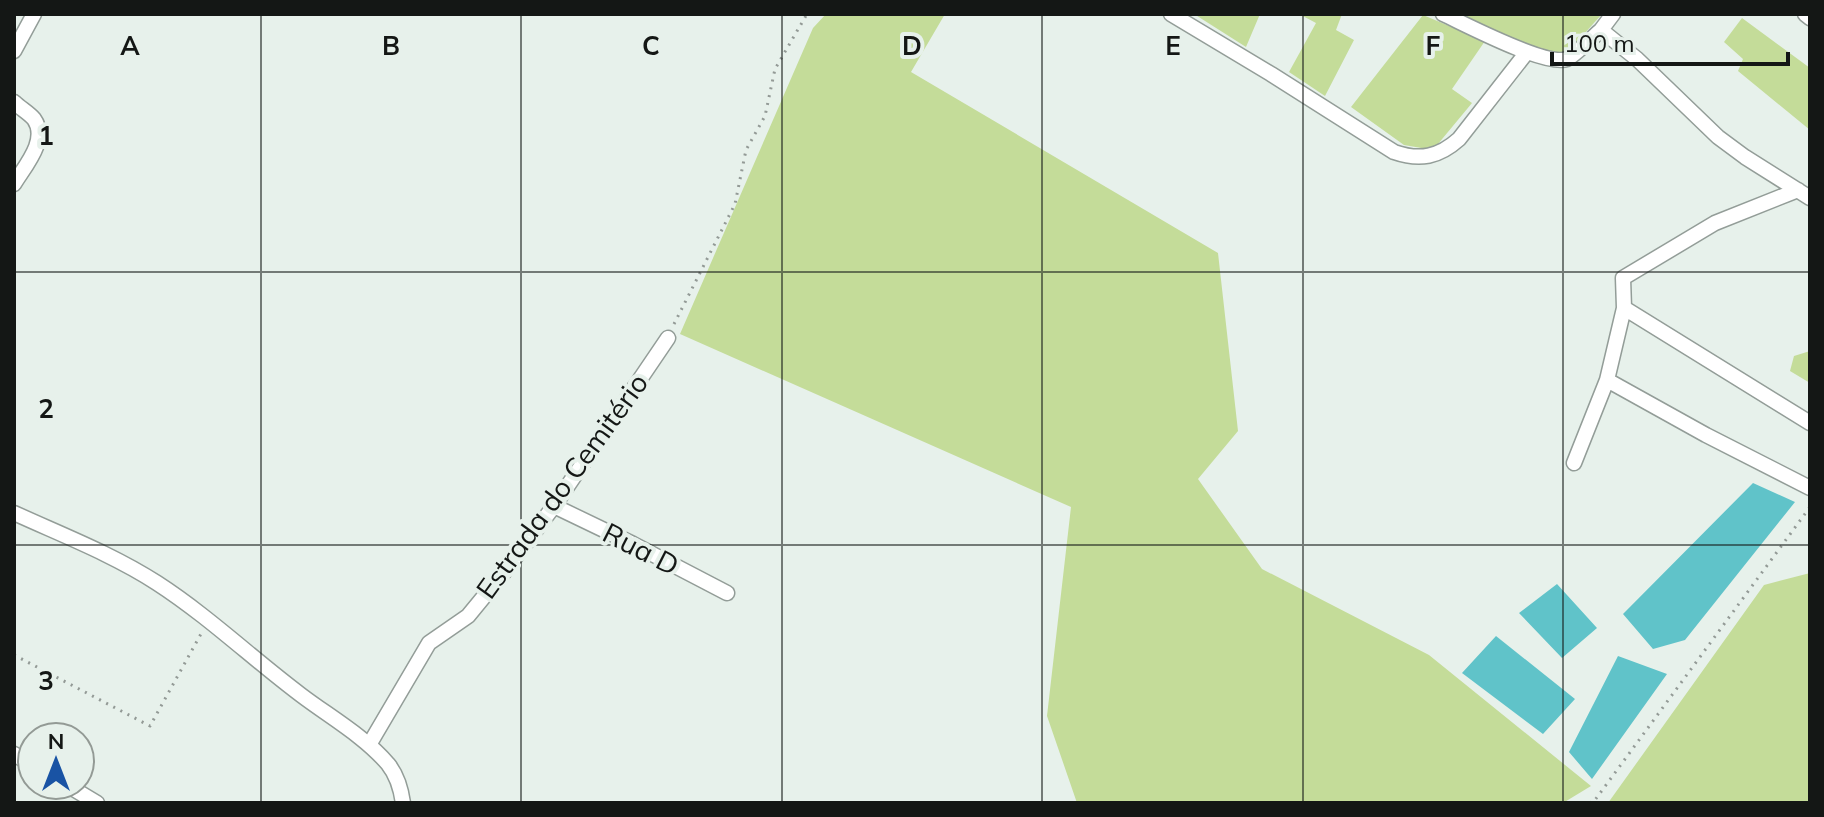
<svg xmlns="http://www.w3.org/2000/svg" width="1824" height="817" viewBox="0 0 1824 817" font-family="Mulish,sans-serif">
<rect width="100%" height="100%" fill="#e7f1eb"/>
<path fill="#c4dc99" d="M826,14H945L911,72L1218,253L1238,431L1198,479L1262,569L1429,655L1591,786L1563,803H1077L1047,716L1071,507L680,334L813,28Z
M1194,14H1260L1246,47Z
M1299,14H1342L1336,30L1354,40L1325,96L1289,72L1316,23Z
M1456,14H1602L1566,54L1532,47Z
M1423,15L1485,41L1452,89L1472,103L1433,150L1404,145L1351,107Z
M1742,18L1810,68V130L1738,71L1743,59L1724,42Z
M1810,351V383L1790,371L1794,356Z
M1810,573V803H1608L1764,585Z"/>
<path fill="#60c3c9" d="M1753,483L1795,502L1685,640L1653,649L1623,614Z
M1557,584L1597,628L1562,658L1519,613Z
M1496,636L1575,699L1543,734L1462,673Z
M1618,656L1667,674L1592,779L1569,752Z"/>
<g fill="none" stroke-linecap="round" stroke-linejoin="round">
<defs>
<path id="minor" d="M1171,14L1271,74L1394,152C1420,161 1439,157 1459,139L1527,52
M1443,14C1465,24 1546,67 1567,59C1574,56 1594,36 1601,30L1637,59L1718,137L1745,157L1810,198
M1805,14L1810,18
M1601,30L1613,14
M14,51L34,14
M14,102C20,108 29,113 34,119C49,140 24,167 14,184
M1624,308L1810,423
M1607,380L1624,308L1623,278L1715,223L1798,190
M1574,463L1607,380L1706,435L1810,488
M554,506L633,544L727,593
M14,513C62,535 112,554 157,583C208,616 253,659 301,695C330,717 364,736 388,764C397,775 401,789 403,803
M369,745L429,643L468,616L505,571L554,506L668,338
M14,754L32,765
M67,785L97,803"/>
</defs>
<use href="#minor" stroke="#939d98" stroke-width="17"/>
<path stroke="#939a96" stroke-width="3" stroke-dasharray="2 6" stroke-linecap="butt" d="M674,324L735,204L746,150L765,116L775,69L807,14
M14,655L150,726L202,632
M1589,803L1595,800L1810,507"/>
<use href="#minor" stroke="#fff" stroke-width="14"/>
</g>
<path fill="none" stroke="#141715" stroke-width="2" stroke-opacity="0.55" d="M261,14V803M521,14V803M782,14V803M1042,14V803M1303,14V803M1563,14V803M14,272H1810M14,545H1810"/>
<g text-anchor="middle" stroke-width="8" stroke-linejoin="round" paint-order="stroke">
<g font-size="28" fill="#141715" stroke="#e7f1eb">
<text transform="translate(562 486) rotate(-54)" y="10">Estrada do Cemitério</text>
<text transform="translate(641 549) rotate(27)" y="10">Rua D</text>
</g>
</g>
<g font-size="26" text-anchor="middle" font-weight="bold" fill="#141715" stroke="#e7f1eb" stroke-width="8" stroke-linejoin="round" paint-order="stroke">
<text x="130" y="55">A</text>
<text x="391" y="55">B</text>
<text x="651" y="55">C</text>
<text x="912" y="55">D</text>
<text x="1173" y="55">E</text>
<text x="1433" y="55">F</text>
<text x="46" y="145">1</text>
<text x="46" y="418">2</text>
<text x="46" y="690">3</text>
</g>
<rect width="1824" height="817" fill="none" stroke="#141715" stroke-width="32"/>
<g transform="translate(56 761)"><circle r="38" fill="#e7f1eb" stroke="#939a95" stroke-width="2"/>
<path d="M0-6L14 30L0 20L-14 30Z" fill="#1953a4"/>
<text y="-12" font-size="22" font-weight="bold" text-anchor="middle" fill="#141715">N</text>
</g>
<path d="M1552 52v12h236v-12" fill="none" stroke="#141715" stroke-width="4"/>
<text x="1564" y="52" font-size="24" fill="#141715" stroke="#e7f1eb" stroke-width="6" paint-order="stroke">100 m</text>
</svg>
